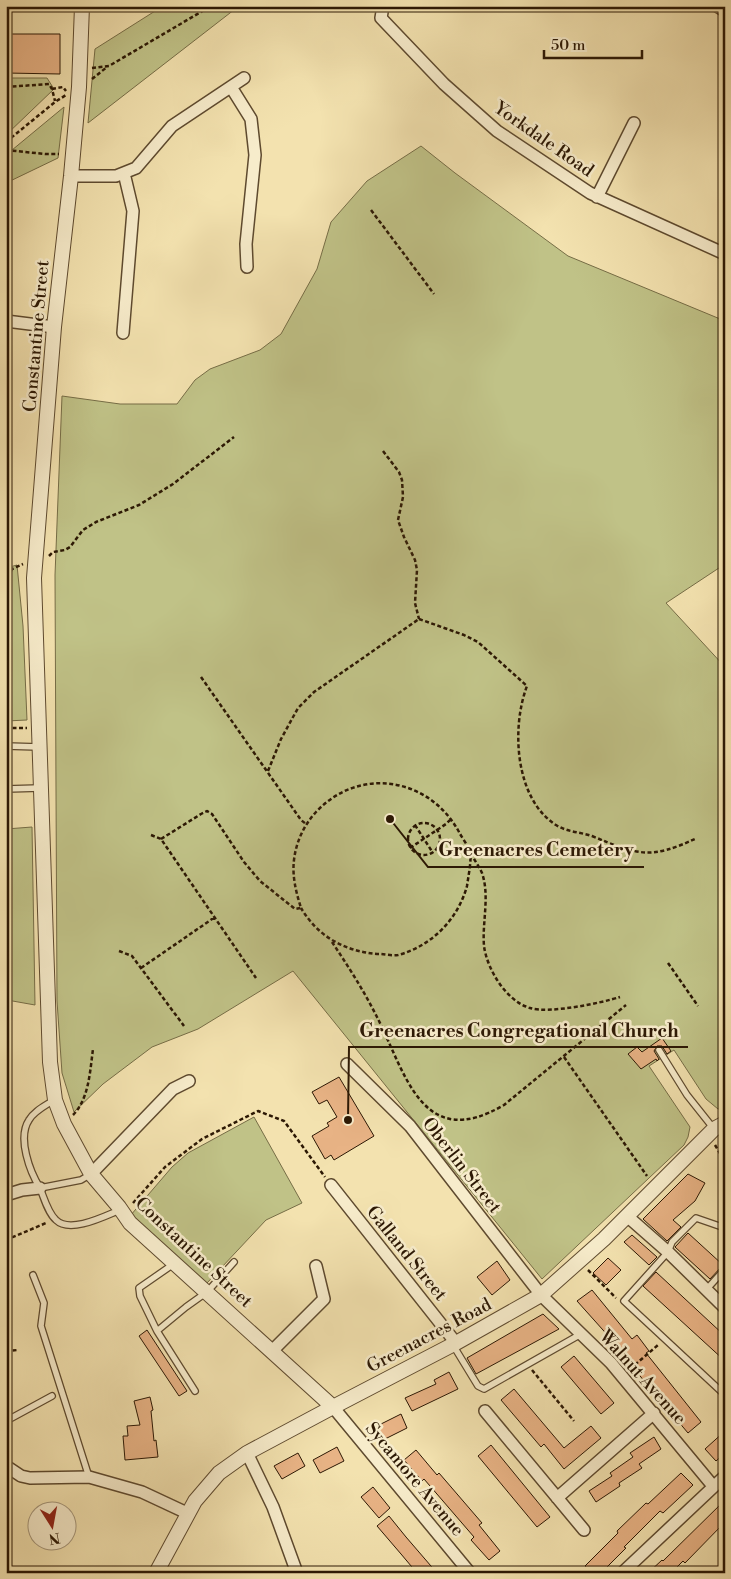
<svg xmlns="http://www.w3.org/2000/svg" width="731" height="1579" viewBox="0 0 731 1579" font-family="'Libre Bodoni',serif">
<rect width="100%" height="100%" fill="#f3e2af"/>
<filter id="stains"><feTurbulence type="fractalNoise" baseFrequency=".004" numOctaves="4"/><feColorMatrix values="0 0 0 0 .2 0 0 0 0 .09 0 0 0 0 .02 0 0 0 .5 -.17"/></filter>
<radialGradient id="worn" r=".72"><stop offset=".6" stop-color="#630" stop-opacity="0"/><stop offset="1" stop-color="#630" stop-opacity=".3"/></radialGradient>
<path fill="#c0c287" stroke="#766d46" d="M163,6H239L88,123L95,49Z
M6,78H47L54,89L6,135Z
M64,107L58,158L6,183V155Z
M421,146L455,173L568,256L725,321V564L666,603L725,667V1108L718,1109L706,1099L674,1050L649,1066L690,1127L688,1137L684,1145L542,1279L293,971L198,1029L152,1047L103,1084L74,1112L62,1073L57,1001L55,575L62,396L120,404H177L195,380L210,369L260,350L281,334L317,269L331,222L367,181Z
M17,565L23,626L27,720L6,721V568Z
M32,827L35,1005L7,1000L6,1004V829Z
M254,1117L302,1203L266,1220L207,1283L130,1216L172,1167L188,1153Z"/>
<path fill="#e8b385" stroke="#2c1804" d="M6,34H60V74L6,73Z
M662,1038L671,1051L667,1054L662,1046H657L654,1051L659,1059L657,1061L656,1059L641,1069L628,1054L637,1047L642,1052Z
M339,1077L374,1136L334,1160L331,1155L325,1159L312,1136L329,1126L327,1123L337,1117L327,1100L319,1104L312,1092Z
M688,1174L705,1183L695,1201L673,1220L681,1227L667,1241L643,1219Z
M688,1233L723,1265L710,1279L675,1247Z
M632,1235L657,1257L649,1265L624,1242Z
M608,1258L621,1270L606,1285L593,1273Z
M497,1261L510,1280L492,1295L477,1277Z
M656,1272L725,1336V1361L643,1286Z
M592,1290L632,1339L637,1335L649,1351L646,1353L701,1422L688,1433L635,1370L636,1369L620,1349L577,1301Z
M543,1314L559,1329L476,1374L467,1358Z
M147,1330L187,1391L179,1396L139,1336Z
M574,1356L614,1403L601,1414L561,1367Z
M449,1372L458,1389L412,1411L405,1398L436,1384L434,1380Z
M514,1389L564,1448L591,1426L601,1438L564,1469L544,1444L541,1447L501,1400Z
M150,1397L153,1410L151,1411L154,1441L156,1440L158,1457L125,1460L123,1436H128L127,1426L140,1425L134,1401Z
M401,1414L407,1428L383,1440L377,1426Z
M725,1431V1453L716,1461L705,1449Z
M654,1437L661,1449L639,1464L642,1468L619,1483L620,1486L596,1502L589,1491L612,1476L610,1473L633,1457L630,1453Z
M491,1445L550,1517L537,1527L478,1456Z
M337,1447L344,1461L320,1473L313,1460Z
M416,1450L437,1475L439,1473L482,1523L479,1525L500,1551L489,1560L471,1540L474,1537L424,1479L422,1481L404,1460Z
M298,1453L305,1466L282,1479L274,1466Z
M681,1473L693,1485L663,1513L660,1511L624,1547L626,1548L601,1573H592L585,1566L618,1533L617,1531L646,1503L648,1504Z
M373,1487L390,1508L379,1518L361,1497Z
M725,1500V1522L685,1563L683,1561L673,1571L675,1573H648L662,1560L663,1561Z
M389,1516L406,1537L437,1573H417L401,1554L377,1526Z"/>
<g fill="none" stroke-linecap="round" stroke-linejoin="round">
<defs>
<path id="service" d="M6,746L39,747
M6,789L40,788
M659,1050L687,1095L714,1129
M54,1100C45,1106 34,1111 29,1120C17,1138 30,1172 40,1188L81,1180L91,1174
M40,1188C44,1198 48,1213 56,1220C69,1233 101,1218 115,1212
M725,1228L696,1218L672,1242L668,1252L624,1301L725,1395
M33,1275L44,1303L41,1326L89,1477
M706,1290L725,1269
M157,1331L140,1296L139,1288L175,1263
M453,1345L478,1386L484,1389L581,1334
M195,1391L157,1331L186,1307L207,1292L234,1262
M6,1421L52,1396"/>
<path id="minor" d="M383,6L381,18L444,84L497,131L590,193L725,254
M717,6L725,11
M231,87L251,119L255,155L246,244L247,267
M71,176H116L136,168L172,126L244,78
M597,197L634,123
M6,321L54,327
M123,333L133,211L124,173
M347,1064L410,1126L541,1295L611,1363L713,1486
M91,1174L173,1089L189,1081
M331,1185L456,1343
M6,1195L22,1190L40,1188
M627,1216L668,1252L725,1308
M272,1351L324,1299L316,1266
M333,1407L470,1573
M485,1411L584,1530
M247,1453L273,1507L297,1573
M6,1466L21,1476L30,1478L89,1477L142,1492L187,1513
M557,1498L654,1413
M622,1573L725,1476"/>
<path id="tertiary" d="M82,6L79,87L71,176L54,327L34,578L50,1062L55,1100L64,1124L91,1174L119,1207L130,1223L333,1407
M156,1573L195,1501L219,1473L247,1453L333,1407L456,1343L541,1295L604,1239L714,1129L725,1123"/>
</defs>
<use href="#service" stroke="#5e4a2f" stroke-width="8"/>
<use href="#minor" stroke="#5e4a2f" stroke-width="14"/>
<use href="#tertiary" stroke="#5e4a2f" stroke-width="16"/>
<path stroke="#2c1804" stroke-width="2.5" stroke-dasharray="4 2.5" stroke-linecap="butt" d="M92,68L109,66L211,6
M92,79L107,67
M6,87L49,84L52,89L55,101
M52,89L63,87L66,91
M6,142L55,102L66,95
M6,150L45,154H59
M371,210L434,294
M383,451L399,472L402,480L403,497L398,520L404,537L415,560L417,570L415,603L419,619
M49,556L53,552L65,550L70,547L83,530L96,522L139,505L173,484L234,437
M6,570L12,569
M6,583L12,569L23,564
M419,619L464,635L478,642L527,686C511,728 515,799 556,825C567,832 580,832 592,836C638,855 650,860 697,838
M201,677L301,820L306,824
M6,728H27
M268,771L281,739L298,708L314,692L419,619
M408 839a16 16 0 1 1 32 0a16 16 0 1 1-32 0Z
M415,825L433,853
M151,835L161,839L256,978
M161,839L201,814L207,811L212,814L244,862L260,881L295,909L301,908C296,892 292,876 294,860C296,842 304,825 316,812C359,766 429,777 459,832C462,838 468,845 470,852C472,859 468,878 467,886C458,919 432,946 398,955C392,956 385,954 379,954C346,952 318,937 301,908
M410,848L446,824L451,819
M471,853C474,860 479,866 482,873C490,896 482,922 484,946C487,969 506,1001 530,1008C549,1014 601,1003 620,997
M332,942C348,966 364,991 377,1017C406,1074 422,1153 504,1105L626,1005
M119,951L132,956L184,1026
M668,963L698,1006
M141,968L215,917
M564,1057L647,1176
M73,1115C89,1099 90,1071 93,1049
M715,1145L725,1162
M133,1203L165,1167L202,1139L258,1111L284,1121L325,1177
M6,1240L46,1223
M588,1270L616,1298
M6,1351L18,1350
M630,1369L658,1345
M532,1370L574,1421"/>
<use href="#service" stroke="#f7eccb" stroke-width="5.5"/>
<use href="#minor" stroke="#f7eccb" stroke-width="11"/>
<use href="#tertiary" stroke="#f7eccb" stroke-width="14"/>
</g>
<g text-anchor="middle" stroke-width="5" stroke-linejoin="round" paint-order="stroke">
<g font-size="18" fill="#2c1804" stroke="#f7eccb">
<text transform="translate(544 139) rotate(35)" y="6">Yorkdale Road</text>
<text transform="translate(36 336) rotate(-85)" y="6">Constantine Street</text>
<text transform="translate(462 1165) rotate(52)" y="6">Oberlin Street</text>
<text transform="translate(194 1252) rotate(43)" y="6">Constantine Street</text>
<text transform="translate(407 1253) rotate(51)" y="6">Galland Street</text>
<text transform="translate(429 1335) rotate(-28)" y="6">Greenacres Road</text>
<text transform="translate(643 1377) rotate(48)" y="6">Walnut Avenue</text>
<text transform="translate(415 1479) rotate(50)" y="6">Sycamore Avenue</text>
</g>
</g>
<path fill="none" stroke="#2c1804" stroke-width="2" d="M390 819L428 867H644M348 1120L349 1047H688"/>
<g fill="#2c1804" stroke="#f7eccb" stroke-width="2">
<circle cx="390" cy="819" r="5"/>
<circle cx="348" cy="1120" r="5"/>
</g>
<g font-size="19" text-anchor="middle" font-weight="bold" fill="#2c1804" stroke="#f7eccb" stroke-width="5" stroke-linejoin="round" paint-order="stroke">
<text x="536" y="856">Greenacres Cemetery</text>
<text x="519" y="1037">Greenacres Congregational Church</text>
</g>
<rect width="731" height="1579" fill="none" stroke="#f3e2af" stroke-width="25"/>
<rect x="8" y="8" width="716" height="1564" fill="none" stroke="#2c1804" stroke-width="2.5"/>
<rect x="12" y="12" width="706" height="1554" fill="none" stroke="#2c1804"/>
<g transform="translate(52 1526) rotate(169)"><circle r="24" fill="#f7eccb" stroke="#a6977b"/>
<path d="M0-4L9 19L0 12L-9 19Z" fill="#8f2418"/>
<text y="-8" font-size="14" font-weight="bold" text-anchor="middle" fill="#2c1804">N</text>
</g>
<path d="M544 50v8h98v-8" fill="none" stroke="#2c1804" stroke-width="2.5"/>
<text x="551" y="50" font-size="15" fill="#2c1804" stroke="#f7eccb" stroke-width="4" paint-order="stroke">50 m</text>
<rect width="100%" height="100%" filter="url(#stains)"/>
<rect width="100%" height="100%" fill="url(#worn)"/>
</svg>
